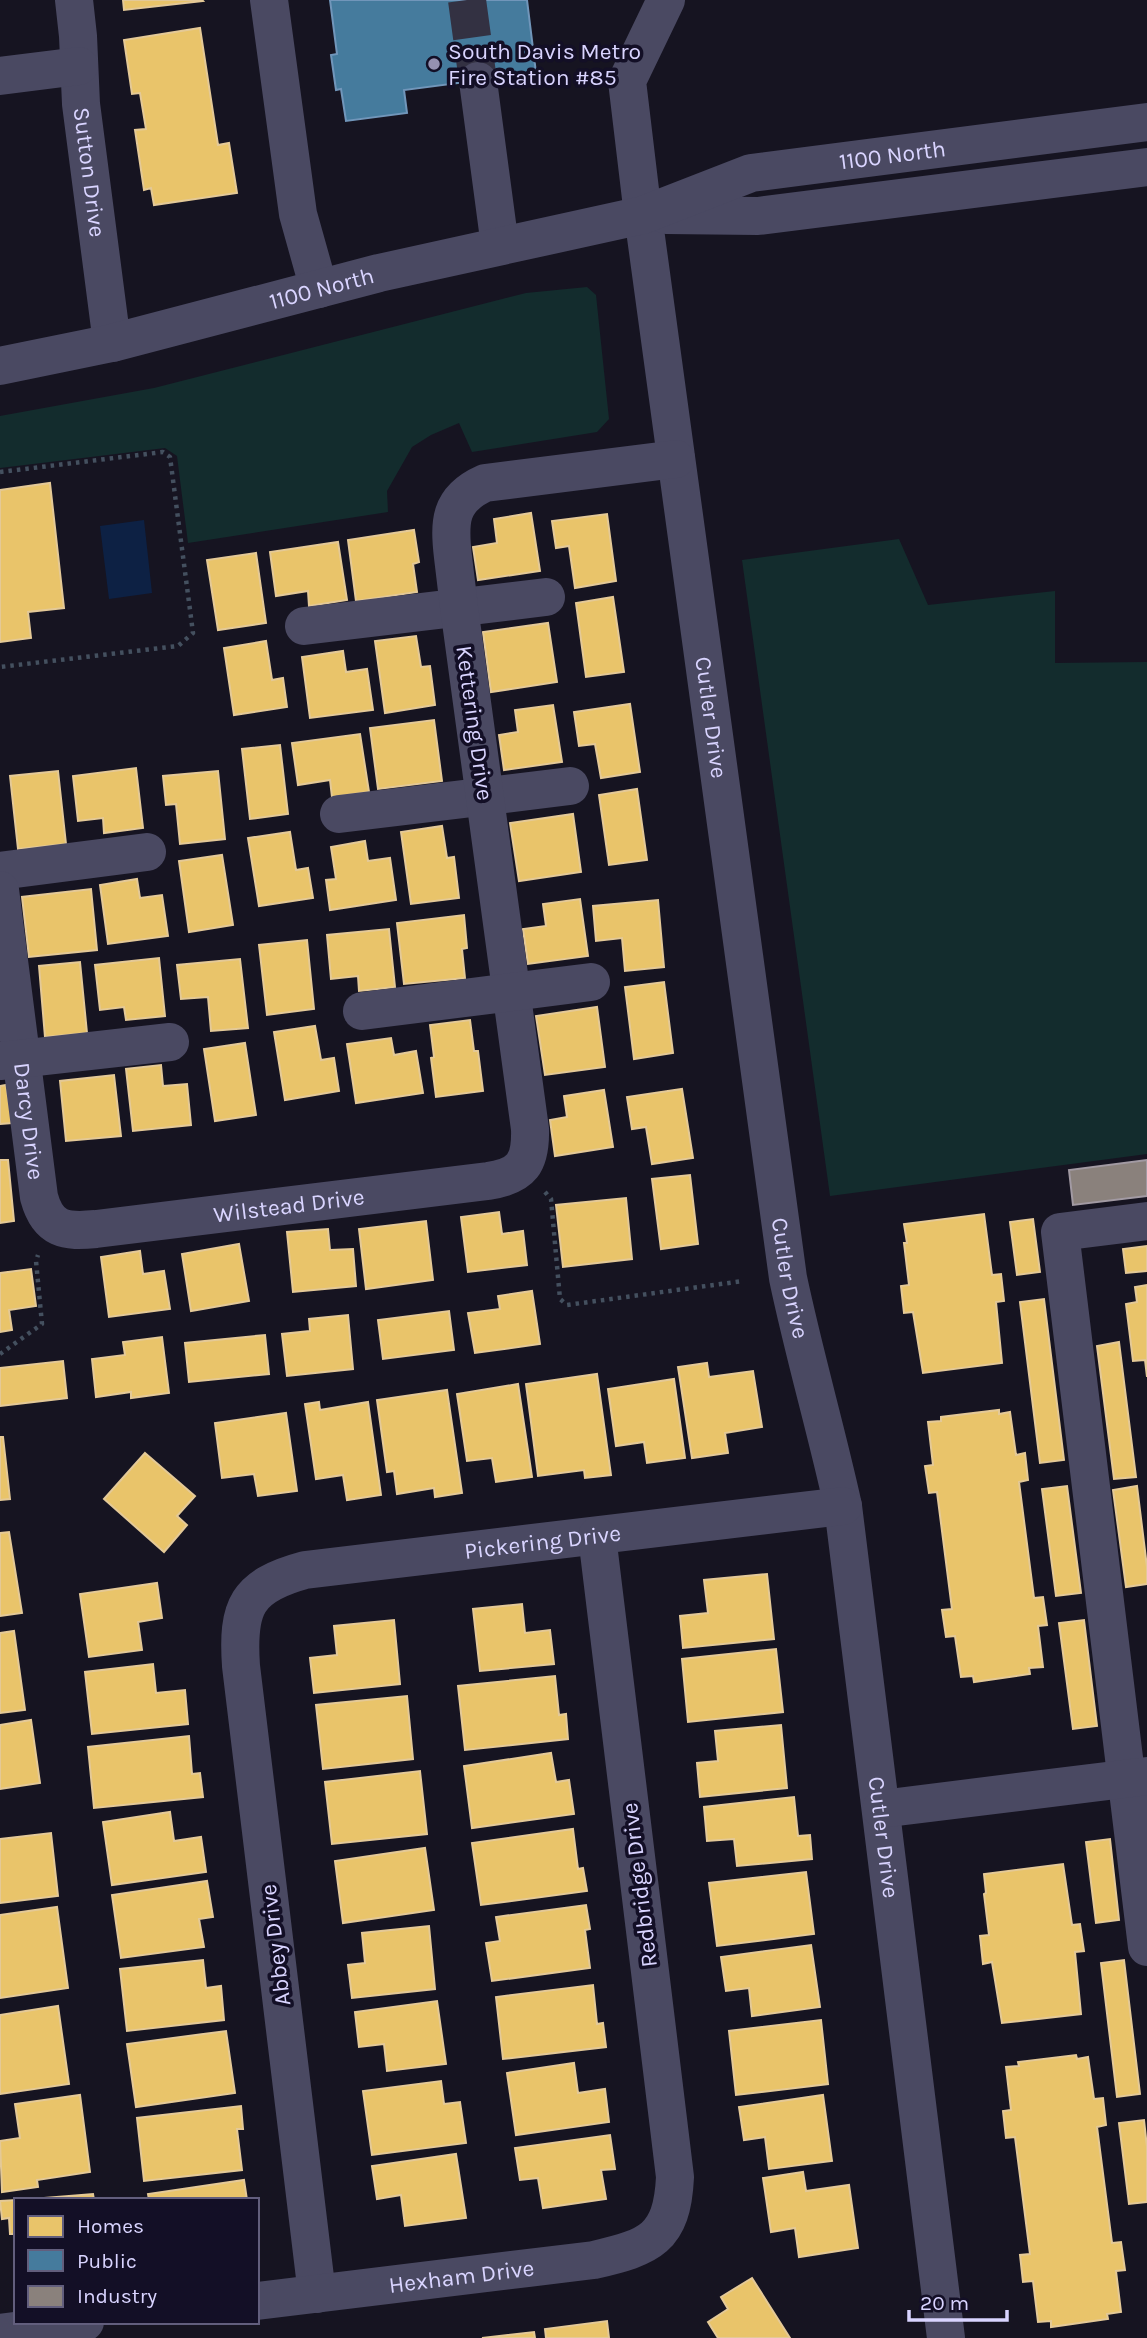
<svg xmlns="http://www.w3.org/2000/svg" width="1147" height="2338" viewBox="0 0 1147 2338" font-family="Karla,sans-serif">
<rect width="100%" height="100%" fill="#161421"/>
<path fill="#132c2d" d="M587,287L596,295L609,419L597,432L472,452L459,423L431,435L412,447L387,491L388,512L188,543L177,456L165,448L0,468V416L154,388L526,293Z
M899,539L928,605L1055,591V663L1147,662V1154L830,1196L742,560Z"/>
<path fill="#0d2144" d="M144,520L152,593L109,599L100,526Z"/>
<path fill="#e9c46a" stroke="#e4c997" stroke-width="2" d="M123,0H202L203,1L124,10Z
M200,28L218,145L229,143L237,193L154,205L151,188L144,190L135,130L146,129L140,93L132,94L124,40Z
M50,483L64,608L28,612L31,638L0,642V490Z
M531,513L540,571L478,580L473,547L497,543L494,519Z
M607,514L616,581L575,588L569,546L556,548L552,521Z
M414,530L419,562L413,564L417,592L356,601L348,540Z
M338,542L347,600L309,606L308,591L276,596L270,552Z
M256,553L266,623L218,630L207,560Z
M613,597L624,672L586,677L576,603Z
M548,623L557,682L491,692L483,632Z
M416,636L421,667L430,666L435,705L385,713L375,641Z
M266,641L272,680L283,678L287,707L234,715L224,648Z
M343,651L346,672L367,669L373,710L310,718L302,657Z
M630,704L640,772L601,778L595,744L579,746L574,712Z
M553,705L562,762L504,770L499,735L518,732L515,710Z
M434,720L442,781L378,789L370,728Z
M360,734L369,792L332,797L330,780L298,785L292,743Z
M280,745L288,814L250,819L242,749Z
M136,768L143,828L104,833L103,818L78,821L73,776Z
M58,771L66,844L18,849L10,776Z
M218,771L225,839L180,844L176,804L166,805L163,776Z
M637,789L647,860L609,865L599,795Z
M573,814L581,872L519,881L510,823Z
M442,826L447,858L454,857L459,898L411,904L401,832Z
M290,832L296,870L308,868L313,898L259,906L248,838Z
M365,841L368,861L390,858L396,900L330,910L326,880L336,879L331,847Z
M222,855L233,925L189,932L179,861Z
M137,879L140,898L162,895L168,936L108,944L100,885Z
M91,889L97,950L29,957L22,897Z
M580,899L588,956L528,964L523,929L546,926L543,904Z
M658,900L664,967L625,971L622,938L596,941L593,906Z
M464,915L467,948L462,949L465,978L404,984L397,923Z
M389,929L395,987L359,991L358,976L331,979L327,935Z
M307,940L314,1009L267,1015L259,945Z
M159,958L165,1016L126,1020L124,1007L100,1010L95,965Z
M240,959L248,1028L211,1031L208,997L181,999L177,965Z
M80,962L87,1033L45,1037L39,966Z
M664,982L673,1053L634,1059L625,987Z
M597,1007L605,1067L545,1075L536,1016Z
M470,1020L474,1051H478L483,1091L436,1097L431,1058L434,1057L430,1025Z
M315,1026L321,1060L334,1058L339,1091L285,1100L274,1032Z
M391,1038L394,1055L416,1051L423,1093L356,1103L347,1044Z
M245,1043L256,1115L215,1121L204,1049Z
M161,1065L163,1086L187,1084L191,1125L133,1131L126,1069Z
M114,1075L121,1136L66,1141L60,1081Z
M6,1085L12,1123L0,1124V1086Z
M682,1089L693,1158L652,1164L646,1127L632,1129L627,1097Z
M604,1090L613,1147L555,1156L550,1120L567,1117L564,1096Z
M0,1160H8L14,1221L0,1223Z
M690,1175L698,1244L661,1249L652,1179Z
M626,1198L632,1259L563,1267L556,1205Z
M499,1212L502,1234L523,1231L527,1265L468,1272L461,1217Z
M984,1214L992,1275L1001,1274L1004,1301L996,1302L1002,1363L923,1373L913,1312L904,1313L901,1286L909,1285L904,1243H907L904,1224Z
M1033,1219L1040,1272L1017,1275L1010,1222Z
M426,1221L433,1280L366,1289L359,1229Z
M328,1229L330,1250L353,1249L356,1286L293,1292L287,1232Z
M239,1244L249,1301L191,1311L182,1254Z
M1147,1246V1271L1126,1273L1123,1249Z
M140,1251L143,1274L164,1271L170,1309L109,1317L101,1257Z
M31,1269L36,1306L9,1310L12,1330L0,1332V1273Z
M1147,1285V1377L1145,1360L1133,1361L1126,1304L1137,1302L1135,1287Z
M532,1291L540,1344L475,1353L468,1313L500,1309L498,1296Z
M1044,1299L1064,1460L1040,1463L1020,1302Z
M449,1311L454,1350L383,1359L378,1320Z
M348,1315L353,1369L287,1376L282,1334L310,1331L309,1319Z
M265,1335L269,1374L189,1382L185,1343Z
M162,1337L169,1393L131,1398V1392L96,1397L92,1359L125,1355L123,1342Z
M1119,1342L1136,1477L1114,1479L1097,1346Z
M63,1361L67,1398L0,1406V1368Z
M707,1363L709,1377L753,1371L762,1427L725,1433L728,1453L692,1458L678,1367Z
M597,1374L611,1475L585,1478L584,1470L538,1476L526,1384Z
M674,1379L685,1458L647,1463L644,1442L616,1446L608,1389Z
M518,1384L532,1477L496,1482L492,1458L467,1461L457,1394Z
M447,1390L462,1493L435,1497L434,1488L397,1494L394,1471L387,1472L377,1400Z
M319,1402L320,1410L368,1402L381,1495L347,1500L343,1475L316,1479L305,1404Z
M999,1410V1414L1010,1412L1016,1455L1025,1453L1028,1480L1019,1482L1034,1598L1043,1597L1047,1625L1038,1626L1043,1667L1029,1668L1030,1674L974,1682L973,1676L961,1677L955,1636L946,1637L942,1610L952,1609L937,1492L929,1493L925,1466L933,1465L928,1422L941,1421V1417Z
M286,1413L297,1491L258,1496L254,1474L222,1478L215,1423Z
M0,1437H3L10,1499L0,1500Z
M145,1453L195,1496L177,1516L187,1525L164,1552L104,1499Z
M1067,1486L1081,1593L1056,1596L1042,1489Z
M1137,1486L1147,1567V1584L1126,1587L1113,1490Z
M9,1532L22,1613L0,1616V1533Z
M767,1574L774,1639L683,1648L680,1616L708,1613L704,1580Z
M157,1583L162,1618L138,1622L142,1650L89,1657L80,1594Z
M522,1604L525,1633L550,1630L554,1664L480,1671L473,1609Z
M394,1620L400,1684L314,1693L310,1658L337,1655L334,1626Z
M1084,1620L1097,1726L1073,1729L1059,1623Z
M14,1631L25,1710L0,1713V1633Z
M776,1649L783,1712L688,1722L682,1659Z
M153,1664L156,1693L185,1690L188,1724L92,1734L85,1672Z
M555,1676L559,1715L566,1714L568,1739L465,1750L458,1686Z
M407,1696L413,1759L323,1769L316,1705Z
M31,1720L40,1783L0,1789V1725Z
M781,1725L787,1788L700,1797L697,1763L718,1761L715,1731Z
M189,1736L192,1774L200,1773L203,1797L94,1808L88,1747Z
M551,1753L556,1782L569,1780L574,1814L472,1828L464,1766Z
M420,1771L427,1834L332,1844L325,1782Z
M794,1797L798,1836L810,1835L812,1859L737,1866L734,1839L707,1841L704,1807Z
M170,1812L174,1841L201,1837L206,1872L112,1885L103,1822Z
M573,1829L578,1869L583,1868L587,1891L481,1905L472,1843Z
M51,1833L58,1896L0,1903V1839Z
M1110,1839L1119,1920L1096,1923L1086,1842Z
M425,1848L434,1910L343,1923L335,1861Z
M1063,1864L1072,1925L1080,1924L1084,1951L1075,1952L1081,2014L1002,2023L992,1962L983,1964L980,1936L989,1935L984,1894L986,1893L984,1874Z
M806,1872L814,1934L717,1946L709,1883Z
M207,1881L213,1917L199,1919L204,1947L121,1958L112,1895Z
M586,1905L590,1929L585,1930L590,1968L492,1981L486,1943L500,1941L496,1917Z
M57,1907L68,1988L0,1998V1915Z
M429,1926L435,1989L352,1998L348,1965L365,1963L362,1933Z
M811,1945L820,2007L752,2016L749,1988L726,1991L721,1957Z
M203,1960L206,1988L221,1986L224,2020L127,2031L120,1969Z
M1124,1960L1140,2094L1117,2097L1101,1963Z
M593,1985L597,2024L603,2023L606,2047L503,2059L496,1997Z
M437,2001L446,2064L387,2071L384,2044L359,2047L355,2012Z
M58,2006L69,2084L0,2094V2015Z
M821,2020L828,2084L736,2095L729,2031Z
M226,2031L235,2093L136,2107L127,2044Z
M1076,2055L1077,2059L1088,2057L1094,2099L1103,2098L1106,2125L1097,2127L1112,2243L1121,2242L1125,2270L1116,2271L1121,2312L1107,2314L1108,2319L1051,2327V2321L1038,2322L1033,2281L1023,2282L1020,2255L1030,2254L1015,2137L1006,2138L1003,2111L1011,2110L1006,2067L1019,2066L1018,2062Z
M574,2063L578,2093L605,2089L609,2122L516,2135L507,2073Z
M441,2081L444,2104L460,2102L466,2143L372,2155L363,2091Z
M80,2095L90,2172L37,2180L38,2187L2,2192L0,2141L20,2138L15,2104Z
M823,2095L832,2161L769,2169L765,2137L744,2140L739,2107Z
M241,2106L243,2129H237L242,2170L144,2181L137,2118Z
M1144,2120L1147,2147V2202L1129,2204L1119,2123Z
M610,2135L615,2169L601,2170L606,2199L543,2208L538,2178L520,2180L515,2148Z
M456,2154L466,2218L405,2226L401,2195L377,2199L372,2166Z
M803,2172L806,2191L849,2185L858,2248L799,2257L795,2228L771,2232L763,2178Z
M244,2180L247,2200H149L148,2194Z
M93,2194L94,2200H19Z
M16,2200V2234H10L9,2218L2,2219L0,2201Z
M752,2278L790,2338H718L708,2322L728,2309L721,2297Z
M607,2321L609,2338H546L545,2329Z
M534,2332L535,2338H482Z"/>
<path fill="#457b9d" stroke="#7196ba" stroke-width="2" d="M330,0H527L536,73L404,90L407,113L346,121L341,89L336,90L331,55L337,54Z"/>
<path fill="#8a817c" stroke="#a29aa3" stroke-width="2" d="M1147,1160V1196L1073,1205L1069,1170Z"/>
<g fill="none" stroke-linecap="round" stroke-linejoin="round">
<path stroke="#333142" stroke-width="38" stroke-dasharray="38 19" stroke-linecap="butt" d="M467,0L478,81"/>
<path stroke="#44505f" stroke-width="4.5" stroke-dasharray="3.5 5" stroke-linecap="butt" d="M0,472L163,452L170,457L193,633L178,646L0,667
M545,1192L551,1199L560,1299L567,1305L743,1281
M0,1354L42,1324L36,1261L38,1255"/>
<g stroke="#4a4962" stroke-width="38">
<path id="s1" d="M74,0L78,36L81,104L112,343"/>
<path d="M269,0L298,214L319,289"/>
<path id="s2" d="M666,0L627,81L643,215L788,1278C804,1354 826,1429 843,1506L946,2338"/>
<path d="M0,76L79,66"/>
<path d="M478,81L500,246"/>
<path d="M666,215L758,216L1147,167"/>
<path id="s3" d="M0,366L112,343L379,273L643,215L751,173L1147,122"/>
<path d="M304,626L546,597"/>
<path d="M339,814L570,786"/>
<path d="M0,871L147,852"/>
<path id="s4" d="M0,890L39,1197C48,1230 65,1232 96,1229L488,1181C522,1176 531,1163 530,1129L459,607C457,591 455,574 453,557C449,522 449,499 485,483L676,459"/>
<path d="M362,1011L591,982"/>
<path d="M0,1061L170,1042"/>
<path d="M1147,1221L1060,1232L1147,1947"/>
<path d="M881,1809L1147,1776"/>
<path id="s5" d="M317,2294L241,1666C237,1607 246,1586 305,1570L843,1506"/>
<path id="s6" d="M257,2301L594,2260C650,2247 672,2239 675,2177L597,1536"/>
<path d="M0,2333L85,2322"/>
</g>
</g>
<circle fill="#9591b1" stroke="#130f26" stroke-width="2.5" cx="434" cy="64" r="7"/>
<g text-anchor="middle" stroke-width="7" stroke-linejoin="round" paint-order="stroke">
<g font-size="23" fill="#d9d4ff" stroke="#130f26" text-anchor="start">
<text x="448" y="59">South Davis Metro<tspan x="448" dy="26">Fire Station #85</tspan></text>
</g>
<g font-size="23" fill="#d9d4ff" stroke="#130f26">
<text dy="8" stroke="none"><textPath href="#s3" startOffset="919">1100 North</textPath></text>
<text dy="8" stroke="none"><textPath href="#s1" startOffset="173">Sutton Drive</textPath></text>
<text dy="8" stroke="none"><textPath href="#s3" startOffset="331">1100 North</textPath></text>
<text dy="8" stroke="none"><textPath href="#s2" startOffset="732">Cutler Drive</textPath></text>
<text transform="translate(475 723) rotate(82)" y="8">Kettering Drive</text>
<text dy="8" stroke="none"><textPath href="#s4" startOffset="233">Darcy Drive</textPath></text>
<text dy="8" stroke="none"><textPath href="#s4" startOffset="578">Wilstead Drive</textPath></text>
<text dy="8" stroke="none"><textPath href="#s2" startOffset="1298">Cutler Drive</textPath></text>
<text dy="8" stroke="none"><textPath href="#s5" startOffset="1003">Pickering Drive</textPath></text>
<text dy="8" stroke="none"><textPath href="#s2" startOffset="1866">Cutler Drive</textPath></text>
<text transform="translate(639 1885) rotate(-97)" y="8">Redbridge Drive</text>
<text transform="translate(275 1945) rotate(-97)" y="8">Abbey Drive</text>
<text dy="8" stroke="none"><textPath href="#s6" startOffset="206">Hexham Drive</textPath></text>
</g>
</g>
<rect x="14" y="2198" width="245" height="126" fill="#130f26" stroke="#625e7d" stroke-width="2"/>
<rect x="28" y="2216" width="35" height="21" fill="#e9c46a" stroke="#625e7d" stroke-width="2"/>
<text x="77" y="2233" font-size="21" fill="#d9d4ff">Homes</text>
<rect x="28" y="2250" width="35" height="21" fill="#457b9d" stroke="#625e7d" stroke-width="2"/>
<text x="77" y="2268" font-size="21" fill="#d9d4ff">Public</text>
<rect x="28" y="2286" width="35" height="21" fill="#8a817c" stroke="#625e7d" stroke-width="2"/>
<text x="77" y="2303" font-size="21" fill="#d9d4ff">Industry</text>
<path d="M909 2310v10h98v-10" fill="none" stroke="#d9d4ff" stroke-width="3.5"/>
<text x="920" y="2310" font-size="21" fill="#d9d4ff" stroke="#130f26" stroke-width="5" paint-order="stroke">20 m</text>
</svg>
